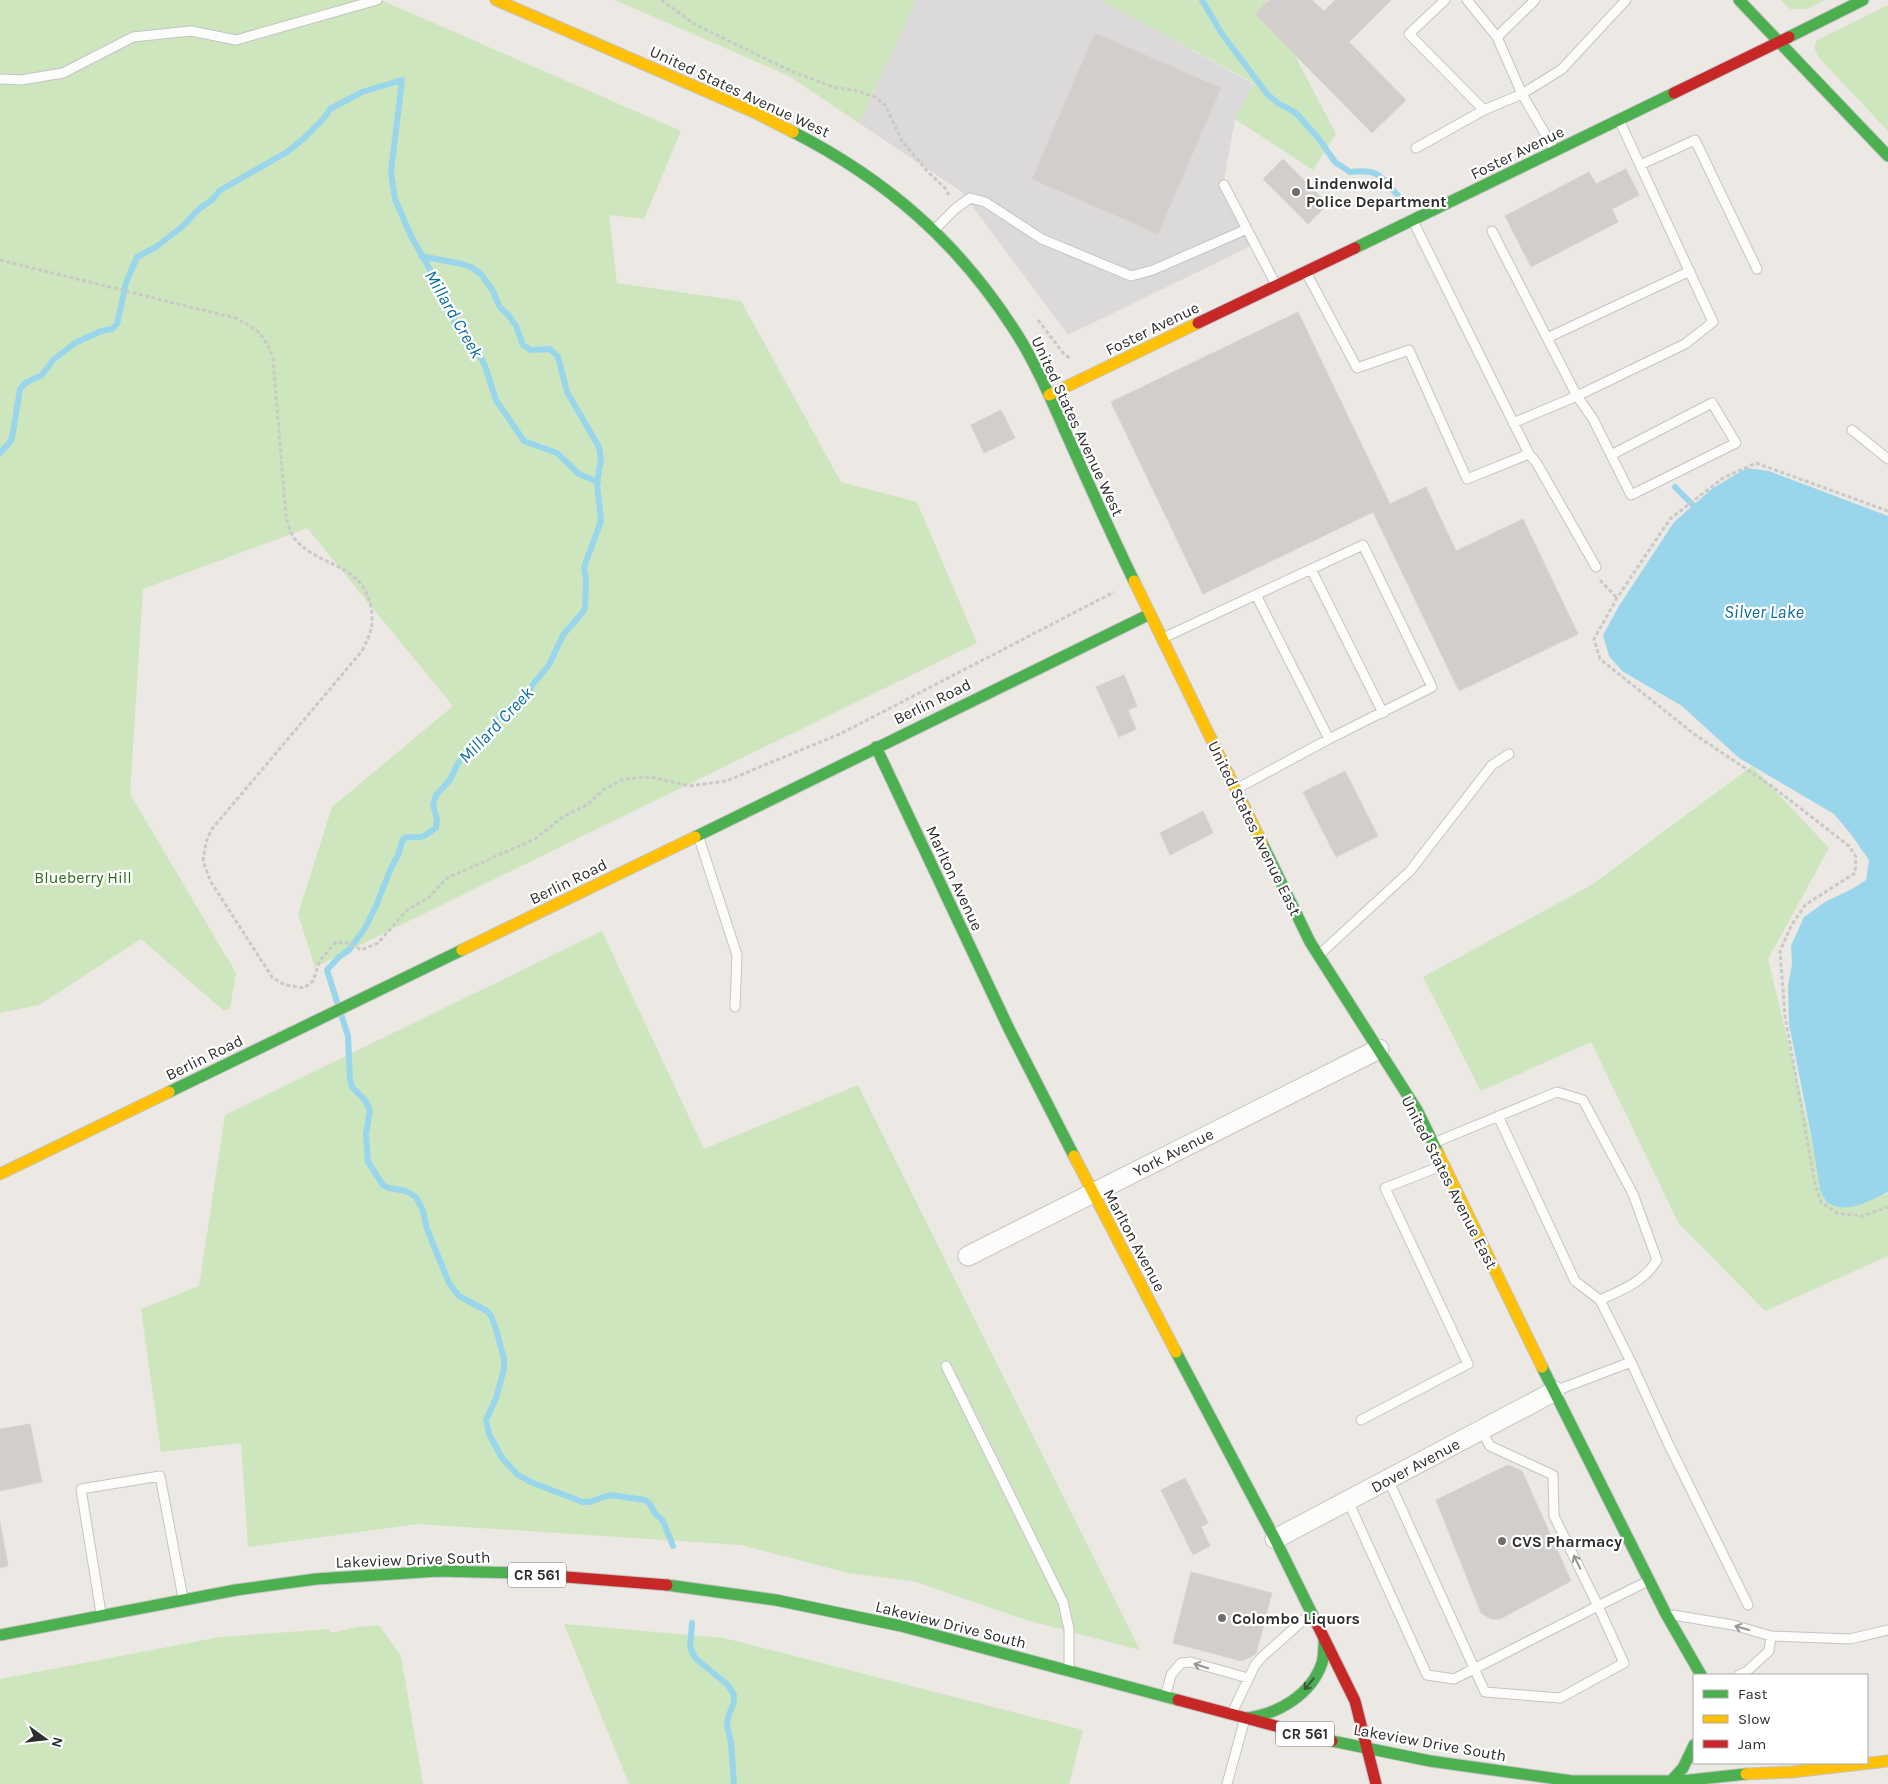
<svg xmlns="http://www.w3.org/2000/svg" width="1888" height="1784" viewBox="0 0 1888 1784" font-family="Karla,sans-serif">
<rect width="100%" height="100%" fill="#ece8e4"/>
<path fill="#dcd9db" d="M916,0H1100L1254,84L1235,119L1222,192L1253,245L1068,335L962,192L859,123Z"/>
<path fill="#cee6be" d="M0,0H381L681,131L644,219L609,215L617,283L741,301L841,482L917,502L977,643L315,967L298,914L332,807L453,706L307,528L143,589L130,794L236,973L230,1008L224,1011L141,939L39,1005L0,1013Z
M615,0H916L859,123L789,76Z
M1100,0H1266L1336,134L1313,170L1235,119L1254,83Z
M1781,0H1825L1807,9H1790Z
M1888,5V131L1820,59C1815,52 1813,48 1817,40Z
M1752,766L1829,848L1768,959L1827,1203L1888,1194V1256L1765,1311L1679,1224L1591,1042L1481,1091L1423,977L1593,884Z
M602,931L704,1149L858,1085L1140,1650L1026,1620L913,1581L848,1573L741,1545L418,1524L248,1547L241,1443L161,1452L141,1309L199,1286L225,1115Z
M564,1624L724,1638L1083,1730L1069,1784H629Z
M379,1625L401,1656L423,1784H0V1679L220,1637L329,1629L331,1633L357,1627Z"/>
<path fill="#99d6ec" d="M1747,468L1769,471L1888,516V1192C1866,1202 1850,1214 1827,1203L1820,1190L1813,1145L1789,1024L1788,986L1792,964L1791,946L1804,917L1825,902L1852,889L1866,880L1869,860L1850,833L1834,814L1739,758L1682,706L1622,671L1609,656L1603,635L1619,606L1674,522L1713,488Z"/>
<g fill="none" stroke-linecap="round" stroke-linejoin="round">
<path stroke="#99d6ec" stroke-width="6" d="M1202,0L1222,34L1268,95L1278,103L1296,113L1319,139L1335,162L1350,172C1383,168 1381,179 1403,201
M0,453L11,441L13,432L20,389L25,383L42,375L53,360L75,343L101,331L112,329L117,324L126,283L137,257L156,247L183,226L199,209L213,199L219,191L287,152L303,139L325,117L330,109L362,92L402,80L391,172L395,199L411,236L427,264L458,328L479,354L485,366L496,400L524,441L557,453L579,474L598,482
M1675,487L1697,509
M338,1005L327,970L339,957L349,950L365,928L376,906L391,868L398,855L403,839C410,835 417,839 424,836C428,834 432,830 436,828L437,819L433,805L436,795L450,780L458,763L474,747L486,739L500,717L510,707L527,696L533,684L549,665L563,635L583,612L585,607L586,580L584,567L601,521L597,483L601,459L599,447L567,392L558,357L550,349L531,350L523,345L516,326L509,316L499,306L493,291L481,274L471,267L462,264L421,256
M341,1014L348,1036L350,1078L352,1087L365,1100L370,1110L366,1134L368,1162L383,1185L389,1188L406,1191L416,1197L423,1211L427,1229L449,1283L459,1296L487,1311L491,1316L496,1329L504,1359V1369L496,1398L486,1420L489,1434L502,1458L518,1475L533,1483L583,1502H589L610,1495L645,1500L650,1504L654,1512L663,1521L673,1546
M692,1623L690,1647L695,1658L728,1685L734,1695V1702L728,1717L727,1726L731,1742L734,1784"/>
</g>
<path fill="#d1cecb" stroke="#d7d4d0" d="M1269,0H1312L1324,11L1335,0H1391L1349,42L1406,100L1372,133L1255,14Z
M1095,33L1221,88L1158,234L1032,179Z
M1283,159L1328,204L1308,224L1263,179Z
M1626,169L1639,195L1612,209L1618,222L1531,267L1505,216L1589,172L1596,184Z
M1298,312L1390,504L1426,487L1456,551L1523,519L1578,634L1459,691L1373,512L1203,594L1111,402Z
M1001,410L1015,438L984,453L971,425Z
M1124,675L1137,706L1128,710L1136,729L1119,737L1096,687Z
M1345,771L1378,836L1336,857L1303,792Z
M1203,811L1213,833L1170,855L1160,833Z
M30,1424L42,1482L0,1491V1429Z
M1508,1465L1522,1471L1571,1581L1500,1619H1491L1481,1613L1436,1500Z
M1185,1478L1208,1523L1201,1527L1210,1546L1193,1555L1161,1490Z
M0,1522L8,1566L0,1568Z
M1191,1572L1272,1593L1256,1654L1242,1661L1173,1643Z"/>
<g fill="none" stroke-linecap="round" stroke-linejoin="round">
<defs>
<path id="lane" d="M1445,0L1409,34L1484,110
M1467,0L1497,37L1522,94L1554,149
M1497,37L1535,0
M0,79L21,80L63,73L133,37L191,31L236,40L377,0
M1416,148L1484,110L1522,94L1562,69L1626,0
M1640,165L1695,140L1757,269
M1224,185L1275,283
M935,229L955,209L970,198L985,202L1042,239L1131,276L1153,270L1247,229
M1492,231L1577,396L1513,423
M1307,274L1357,368L1409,350L1467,479L1529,454L1413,221
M1547,338L1690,271
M1852,430L1888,459
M1529,454L1536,462L1596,567
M1611,455L1712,403L1736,443L1631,495L1593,419L1577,396L1685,344L1713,322L1620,122
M1311,569L1383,713
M1256,595L1329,739
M1163,638L1363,545L1432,687L1329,739L1238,788
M699,838L737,955L735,1007
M1321,953L1410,871L1492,765L1509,754
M1436,1142L1557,1092L1583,1100L1633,1194L1657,1260C1645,1281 1622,1290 1600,1300L1575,1281L1498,1116
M1631,1362L1668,1443L1748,1605
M946,1366L1063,1602L1069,1629V1668
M1555,1391L1631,1362L1600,1300
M1361,1420L1468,1364L1385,1188L1441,1166
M1388,1479L1485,1692L1560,1698L1624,1663L1598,1606L1648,1581
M1348,1501L1427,1675L1454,1679L1598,1606L1554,1516L1553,1475L1490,1446L1481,1430
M101,1613L81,1489L160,1476L183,1598
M1673,1615L1733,1625L1771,1636L1769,1651L1746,1672L1739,1675
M1771,1636L1850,1639L1888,1630
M1166,1694L1171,1675L1181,1663L1191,1662L1248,1678
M1233,1711L1255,1665L1262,1657L1309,1615
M1227,1784L1244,1722"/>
<path id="street" d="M968,1256L1379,1049
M1275,1539L1555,1391"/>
<path id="fast" d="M1739,0L1888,156
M1789,37L1863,0
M793,132C887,180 958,242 1015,331C1035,362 1051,399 1066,433C1088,482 1110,532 1134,581
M1355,248L1674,93
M876,747L1009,1029L1074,1156
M695,837L1150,614
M1262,843L1310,942L1417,1110L1438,1153
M169,1092L462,950
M1176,1352L1275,1539L1317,1624
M1542,1367L1666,1614L1701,1675
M667,1585L776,1600L901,1626L1178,1700
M0,1635L236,1590L316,1579L438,1571L516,1573
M1247,1718C1278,1714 1311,1695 1322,1663C1324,1656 1324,1648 1324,1640
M1332,1741L1430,1761L1572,1781H1681L1746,1774
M1671,1781L1683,1768L1694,1745"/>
<path id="slow" d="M496,0L756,113L793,132
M1049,395L1198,323
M1134,581L1262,843
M462,950L695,837
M1438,1153L1542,1367
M1074,1156L1176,1352
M0,1174L169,1092
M1746,1774L1792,1772L1888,1761"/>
<path id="jam" d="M1674,93L1789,37
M1198,323L1355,248
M516,1573L667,1585
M1317,1624L1355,1701L1376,1784
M1178,1700L1332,1741"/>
</defs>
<use href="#lane" stroke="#c5c4c5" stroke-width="11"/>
<use href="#street" stroke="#c5c4c5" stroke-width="21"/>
<use href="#fast" stroke="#c5c4c5" stroke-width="13"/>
<use href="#slow" stroke="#c5c4c5" stroke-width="13"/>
<use href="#jam" stroke="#c5c4c5" stroke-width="13"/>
<path stroke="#c9c9c8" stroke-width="3" stroke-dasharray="4 2.5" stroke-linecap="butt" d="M661,0L696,25L791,71L833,87L858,91L875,97L885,105L902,141L928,172L945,188L949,195
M0,260L235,318C258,329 264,334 273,358L286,517C288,523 290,532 294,538C317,567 360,562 370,603C375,623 371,633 362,651L212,829L206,842L203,861L211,882L272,977L285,985L304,988L313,981L320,960L336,942L349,943L361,950L378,943L406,911L429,897L447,878L535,839L564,816L587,805L603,790L624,779L650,777L690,786L726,781L842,733
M1038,320L1063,353L1071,359
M1888,511L1756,463L1723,478L1670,519L1617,598L1594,639L1600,659L1694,734L1773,787L1849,846L1856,857L1855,873L1805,905L1791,926L1780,951L1785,1016L1815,1184L1821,1202L1837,1213L1863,1216L1888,1207
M1600,580L1617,598
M842,733L1114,592"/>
<use href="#lane" stroke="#fcfcfb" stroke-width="9"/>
<use href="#street" stroke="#fcfcfb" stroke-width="19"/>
<use href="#fast" stroke="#4caf50" stroke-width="11"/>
<use href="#slow" stroke="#ffc107" stroke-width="11"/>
<use href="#jam" stroke="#c62828" stroke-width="11"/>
</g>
<defs><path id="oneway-shaft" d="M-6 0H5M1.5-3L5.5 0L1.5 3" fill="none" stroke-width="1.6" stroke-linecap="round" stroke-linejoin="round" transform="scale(1.25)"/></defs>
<g stroke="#959594">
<use href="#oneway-shaft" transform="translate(1577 1562) rotate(-116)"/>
<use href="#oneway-shaft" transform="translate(1742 1628) rotate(-164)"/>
<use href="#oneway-shaft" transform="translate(1201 1666) rotate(-162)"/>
</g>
<use stroke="#385b3a" href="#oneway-shaft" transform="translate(1309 1684) rotate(130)"/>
<g fill="#706f6e" stroke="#fff" stroke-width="2">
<circle cx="1296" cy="192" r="5"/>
<circle cx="1502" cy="1541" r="5"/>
<circle cx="1222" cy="1618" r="5"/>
</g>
<g text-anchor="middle" stroke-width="4.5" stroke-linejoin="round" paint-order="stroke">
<g fill="#fff" stroke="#6d6d6d" stroke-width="1">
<rect x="508" y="1562.5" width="58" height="25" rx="4"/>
<rect x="1276" y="1721.5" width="58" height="25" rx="4"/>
</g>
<g font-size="15" font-weight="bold" fill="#2e2e2e">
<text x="537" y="1580">CR 561</text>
<text x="1305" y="1739">CR 561</text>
</g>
<g font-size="16" fill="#2e2e2e" stroke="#fff">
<text transform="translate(740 91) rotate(25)" y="6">United States Avenue West</text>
<text transform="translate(1517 152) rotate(-26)" y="6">Foster Avenue</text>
<text transform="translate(1152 328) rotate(-26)" y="6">Foster Avenue</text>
<text transform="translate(1078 426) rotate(65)" y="6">United States Avenue West</text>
<text transform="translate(932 701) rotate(-26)" y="6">Berlin Road</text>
<text transform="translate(1255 828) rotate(64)" y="6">United States Avenue East</text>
<text transform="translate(955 878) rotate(65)" y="6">Marlton Avenue</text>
<text transform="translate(568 881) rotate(-26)" y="6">Berlin Road</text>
<text transform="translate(204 1057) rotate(-26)" y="6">Berlin Road</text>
<text transform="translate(1173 1152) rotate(-27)" y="6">York Avenue</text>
<text transform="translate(1450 1182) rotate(63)" y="6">United States Avenue East</text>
<text transform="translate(1135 1240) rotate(62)" y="6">Marlton Avenue</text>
<text transform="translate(1415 1465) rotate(-28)" y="6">Dover Avenue</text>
<text transform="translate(413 1559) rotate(-2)" y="6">Lakeview Drive South</text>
<text transform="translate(951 1624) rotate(14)" y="6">Lakeview Drive South</text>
<text transform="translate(1430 1742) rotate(10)" y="6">Lakeview Drive South</text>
</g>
<g font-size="16" font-weight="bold" fill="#2e2e2e" stroke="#fff" text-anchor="start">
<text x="1306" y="189">Lindenwold<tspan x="1306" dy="18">Police Department</tspan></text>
<text x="1512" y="1547">CVS Pharmacy</text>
<text x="1232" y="1624">Colombo Liquors</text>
</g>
<g font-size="16" fill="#2c6e1b" stroke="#fff">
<text x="83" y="883">Blueberry Hill</text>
</g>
<g font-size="18" font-style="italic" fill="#0d6fa3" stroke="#fff">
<text transform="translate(454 314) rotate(60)" y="6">Millard Creek</text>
<text x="1764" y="618">Silver Lake</text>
<text transform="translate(496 725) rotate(-46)" y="6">Millard Creek</text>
</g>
</g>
<rect x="1693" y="1674" width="175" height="90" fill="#ffffff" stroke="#ababab"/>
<rect x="1703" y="1690" width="25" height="8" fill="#4caf50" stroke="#ababab"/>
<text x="1738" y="1699" font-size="15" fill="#2e2e2e">Fast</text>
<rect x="1703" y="1715" width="25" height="8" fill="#ffc107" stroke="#ababab"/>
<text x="1738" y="1724" font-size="15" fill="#2e2e2e">Slow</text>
<rect x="1703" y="1740" width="25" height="8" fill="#c62828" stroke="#ababab"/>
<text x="1738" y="1749" font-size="15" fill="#2e2e2e">Jam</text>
<g transform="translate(45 1739) rotate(105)" stroke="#ffffff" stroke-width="4" paint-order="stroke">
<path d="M0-4L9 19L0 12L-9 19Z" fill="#2e2e2e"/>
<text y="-8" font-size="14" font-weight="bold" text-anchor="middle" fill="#2e2e2e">N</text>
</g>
</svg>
